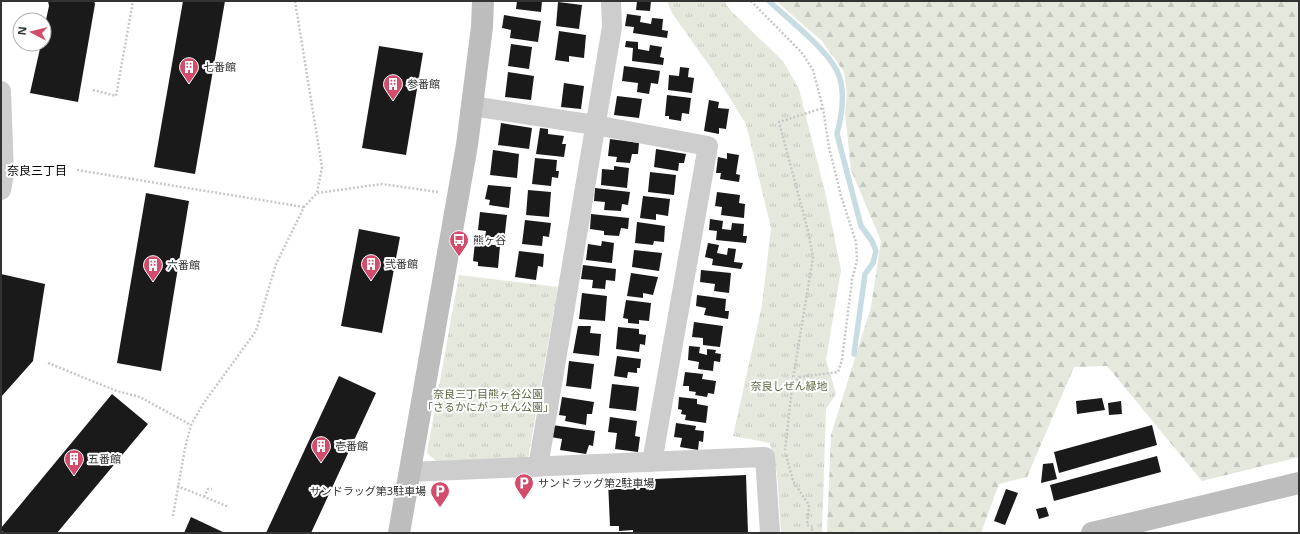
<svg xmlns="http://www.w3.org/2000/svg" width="1300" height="534" viewBox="0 0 1300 534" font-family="'Noto Sans','Noto Sans JP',sans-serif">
<defs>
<pattern id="grass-tufts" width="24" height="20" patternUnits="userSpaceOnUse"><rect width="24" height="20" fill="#e4e8dd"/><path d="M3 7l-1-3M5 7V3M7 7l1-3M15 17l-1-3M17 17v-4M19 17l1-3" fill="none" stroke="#c4c7be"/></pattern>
<pattern id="forest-firs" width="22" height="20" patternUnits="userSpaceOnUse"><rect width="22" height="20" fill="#e4e8dd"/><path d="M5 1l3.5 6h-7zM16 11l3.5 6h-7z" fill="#c4c7be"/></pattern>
</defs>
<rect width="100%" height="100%" fill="#fff"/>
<path fill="url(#grass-tufts)" d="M667,1H724L731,11L783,61L799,89L826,196L841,270L826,360L836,394L826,409L822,533H781L777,474L770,443L733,436L762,305L771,228L746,124L711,68L672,13Z
M459,275L558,287L528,459L436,461L427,453Z"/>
<path fill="url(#forest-firs)" d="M776,1H1299V457L1202,481L1107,366L1074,367L1027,477L999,484L981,533H827L831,435L871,307L881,241L851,170L845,113L847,93L844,72L822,41Z"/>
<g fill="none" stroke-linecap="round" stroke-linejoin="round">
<path stroke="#c7dde2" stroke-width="5.5" d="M769,1C789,20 825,47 837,71C846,89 842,115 837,134L861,226L872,241L876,251L873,263L865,274L854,354"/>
</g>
<path fill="#1a1a1a" d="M48,1H94L95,4L78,102L30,93L41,44H44V29L49,6Z
M183,1H225L195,174L154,167Z
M517,1H542L541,12L516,9Z
M637,1H651L650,11L636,10Z
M558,2L582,5L579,29L556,26Z
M627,14L641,16L640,22L651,24L652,18L663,19L662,30L668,31L667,38L633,33L634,27L625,26Z
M504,15L541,21L538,42L510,38L511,30L502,28Z
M559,31L586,35L584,58L569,56V62L555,60Z
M626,41L638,42V49L649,51L650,45L662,47L660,57L664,58L663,65L632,61L633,48L625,47Z
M511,44L532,47L529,69L508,66Z
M379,46L423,53L406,155L362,148Z
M624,66L660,71L658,84L651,83L649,94L637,92L638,83L622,81Z
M680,67L689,68L688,77L694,78L692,93L668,90L669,75L679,76Z
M508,72L534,76L531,100L505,97Z
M564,83L584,86L581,109L561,107Z
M667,95L691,98L689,114L682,113L681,121L669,119V116H665Z
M617,96L642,99L639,118L614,115Z
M709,100L719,102L718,108L729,109L726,129L719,128V134L704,131Z
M501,123L532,128L529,149L498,145Z
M540,128L548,129V134L564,136L562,144H566L564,157L536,154Z
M610,139L639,143L638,154H632L630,163L616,162L617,157L608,156Z
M656,149L686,154L684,163H679L678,171L654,167Z
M493,150L519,154L517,178L490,175Z
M727,153L739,155L736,174L740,175L739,182L720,179L721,173H716L718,157L727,159Z
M535,158L557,160L556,171H559L558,178L552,177L551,186L532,184Z
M614,166L629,168L627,188L601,185L602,169L614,170Z
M650,172L676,175L674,195L648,192Z
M488,185L511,187L509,208L489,205L490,200L485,199Z
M595,188L630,192L628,205L622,204L621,211L604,210L605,202L594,201Z
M528,190L551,192L549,217L526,215Z
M717,192L740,195L739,203L745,204L744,218L721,215L722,207L715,206Z
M146,193L189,201L161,371L117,363Z
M643,196L670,199L668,216L656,214V220L640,218Z
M480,212L507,215L504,241L485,238L486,231L478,230Z
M591,214L629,218L628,229L621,228L619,236L604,235V231L590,229Z
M710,219L723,221L722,229L731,230L732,223L744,224L743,236H747L746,243L716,240L717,231L709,230Z
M525,220L551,223L549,237L543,236L542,246L522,244Z
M637,222L665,226L664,242L654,241L653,245L635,243Z
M359,229L400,237L382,333L341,326Z
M602,241L614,243L612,263L586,260L588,244L601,246Z
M475,242L500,246L498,268L478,266V262L473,261Z
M708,243L719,245L717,253L727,255L728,248L736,249L734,262L743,263L741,269L712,265L713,259L705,257Z
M634,250L662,253L659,271L632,267Z
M519,251L544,254L543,267L538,266L536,280L515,277Z
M583,265L616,269L615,281L606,280L605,289L592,288L593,280L581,279Z
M701,270L731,273L729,293L714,291L715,284L700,282Z
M631,273L658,277L653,295L643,293V298L627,296Z
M1,274L45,284L33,361L1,397Z
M582,293L607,296L605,321L579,319Z
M697,295L726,299L725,311H729L728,319L704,315L706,308L696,306Z
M626,300L651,303L649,321L639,320V324L628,323V319L623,318Z
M694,322L723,326L720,347L703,345V338L692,337Z
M578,326H591L590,333L601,334L599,356L573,353Z
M618,327L639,329V334L646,335L645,345L640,344L639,352L616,349Z
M689,346L700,347L699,353L707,355V349L716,350L715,353L721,354L720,362L714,361L713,371L698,369L699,362L688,360Z
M617,356L641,359L640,368H637V373L628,372L627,378L614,376Z
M569,361L594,364L591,389L566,386Z
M685,372L703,374L702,379L716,381L714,394L708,393L707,397L695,395L696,392L689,391V386H683Z
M339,376L376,393L311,533H266Z
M612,384L639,387L636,411L609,408Z
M112,394L148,424L57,533H3L1,528Z
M562,397L594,402L592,414H587L586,425L565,421L566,416L559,415Z
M679,397L697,399V404L708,406L706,423L685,420L686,415L681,414L682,410L678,409Z
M1102,398L1105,410L1077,414L1076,401Z
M1121,401L1122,414L1109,415L1108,403Z
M610,417L637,421L635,436L640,437L638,452L615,449L617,433L608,432Z
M676,423L696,426L695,430L704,431L703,442L699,441L698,450L680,447L682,438L674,437Z
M552,425L595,431L593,446L589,445L586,454L560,450L562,439L551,437Z
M1152,425L1157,445L1059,473L1054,452Z
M1157,456L1161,472L1054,501L1050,485Z
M1053,463L1057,479L1041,483L1043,464Z
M746,475L748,533H633V530L619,531V526H610L608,481Z
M1006,489L1018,493L1005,525L994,521Z
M1046,507L1049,516L1039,519L1036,509Z
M191,517L225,533H184Z"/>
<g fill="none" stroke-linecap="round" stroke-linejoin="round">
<path stroke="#c7c7c7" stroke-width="2.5" stroke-dasharray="2 2" stroke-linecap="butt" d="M295,1L322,167L317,193
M751,1L802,53L813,70L823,108L829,147L841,196L856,242L857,260L852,280L842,360L838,372L799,377L792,388L785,450
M93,90L116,96L133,1
M77,170L304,207
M48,363L117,391L140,397L191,425
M792,385L813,257L808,231L779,122L823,108
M786,455L793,481L809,505L807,525L813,527L811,533
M177,486L227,506
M204,497L208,489H212
M173,516L185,448L191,425L203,404L256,331L276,264L304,207L317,193L382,184L438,192"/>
<path stroke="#cdcdcd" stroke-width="20" d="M1,91L4,175L1,190
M472,106L595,125L708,146L652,462
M538,467L612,27L611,1
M409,472L765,457L770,533"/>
<path stroke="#bdbdbd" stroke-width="22" d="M399,533L467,145L482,27L483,1
M1092,533L1299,483"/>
</g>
<defs>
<symbol id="building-pin" viewBox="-11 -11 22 30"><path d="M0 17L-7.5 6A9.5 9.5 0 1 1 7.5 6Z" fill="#d34c6c" stroke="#fff"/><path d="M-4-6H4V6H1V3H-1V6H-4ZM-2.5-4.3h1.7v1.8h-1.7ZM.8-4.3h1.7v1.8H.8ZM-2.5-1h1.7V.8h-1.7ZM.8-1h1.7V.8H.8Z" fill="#fff"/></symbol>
<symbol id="bus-pin" viewBox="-11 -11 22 30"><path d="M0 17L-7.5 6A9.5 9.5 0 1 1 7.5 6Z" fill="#d34c6c" stroke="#fff"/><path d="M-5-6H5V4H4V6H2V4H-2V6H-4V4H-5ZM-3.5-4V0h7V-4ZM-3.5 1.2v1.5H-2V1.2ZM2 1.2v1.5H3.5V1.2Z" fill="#fff"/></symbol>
<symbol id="parking-pin" viewBox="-11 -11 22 30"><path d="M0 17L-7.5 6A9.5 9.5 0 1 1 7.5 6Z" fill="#d34c6c" stroke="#fff"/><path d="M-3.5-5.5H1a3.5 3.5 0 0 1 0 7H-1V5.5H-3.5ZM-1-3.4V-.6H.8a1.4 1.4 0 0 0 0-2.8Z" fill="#fff"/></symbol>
</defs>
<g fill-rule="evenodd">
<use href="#building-pin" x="178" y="56" width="22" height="30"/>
<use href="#building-pin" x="382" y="73" width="22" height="30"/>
<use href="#bus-pin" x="448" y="229" width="22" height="30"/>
<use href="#building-pin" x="360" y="253" width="22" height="30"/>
<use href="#building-pin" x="142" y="254" width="22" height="30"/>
<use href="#building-pin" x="310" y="435" width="22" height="30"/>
<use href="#building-pin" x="63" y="448" width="22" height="30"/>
<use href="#parking-pin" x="513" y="472" width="22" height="30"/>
<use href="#parking-pin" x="429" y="480" width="22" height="30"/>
</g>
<g text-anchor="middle" stroke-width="4" stroke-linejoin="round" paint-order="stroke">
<g font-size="11" fill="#333" stroke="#fff" text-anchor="start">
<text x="203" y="71">七番館</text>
<text x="407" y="88">参番館</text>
<text x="473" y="244">熊ヶ谷</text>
<text x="385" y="268">弐番館</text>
<text x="167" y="269">六番館</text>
<text x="335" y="450">壱番館</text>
<text x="88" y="463">五番館</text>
<text x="538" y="487">サンドラッグ第2駐車場</text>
<text x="426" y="495" text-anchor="end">サンドラッグ第3駐車場</text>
</g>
<g font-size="11" fill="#5c6a44" stroke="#fff">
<text x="789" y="390">奈良しぜん緑地</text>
<text x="488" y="398">奈良三丁目熊ヶ谷公園<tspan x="488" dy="13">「さるかにがっせん公園」</tspan></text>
</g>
<g font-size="12" fill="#000" stroke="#fff">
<text x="37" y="175">奈良三丁目</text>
</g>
</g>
<rect width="1300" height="534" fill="none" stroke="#333333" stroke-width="4"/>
<g transform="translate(32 32) rotate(277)"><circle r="19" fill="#ffffff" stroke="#adadad"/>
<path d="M0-3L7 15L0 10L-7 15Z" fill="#d34c6c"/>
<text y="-6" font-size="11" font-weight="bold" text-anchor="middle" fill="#333333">N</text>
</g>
</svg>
